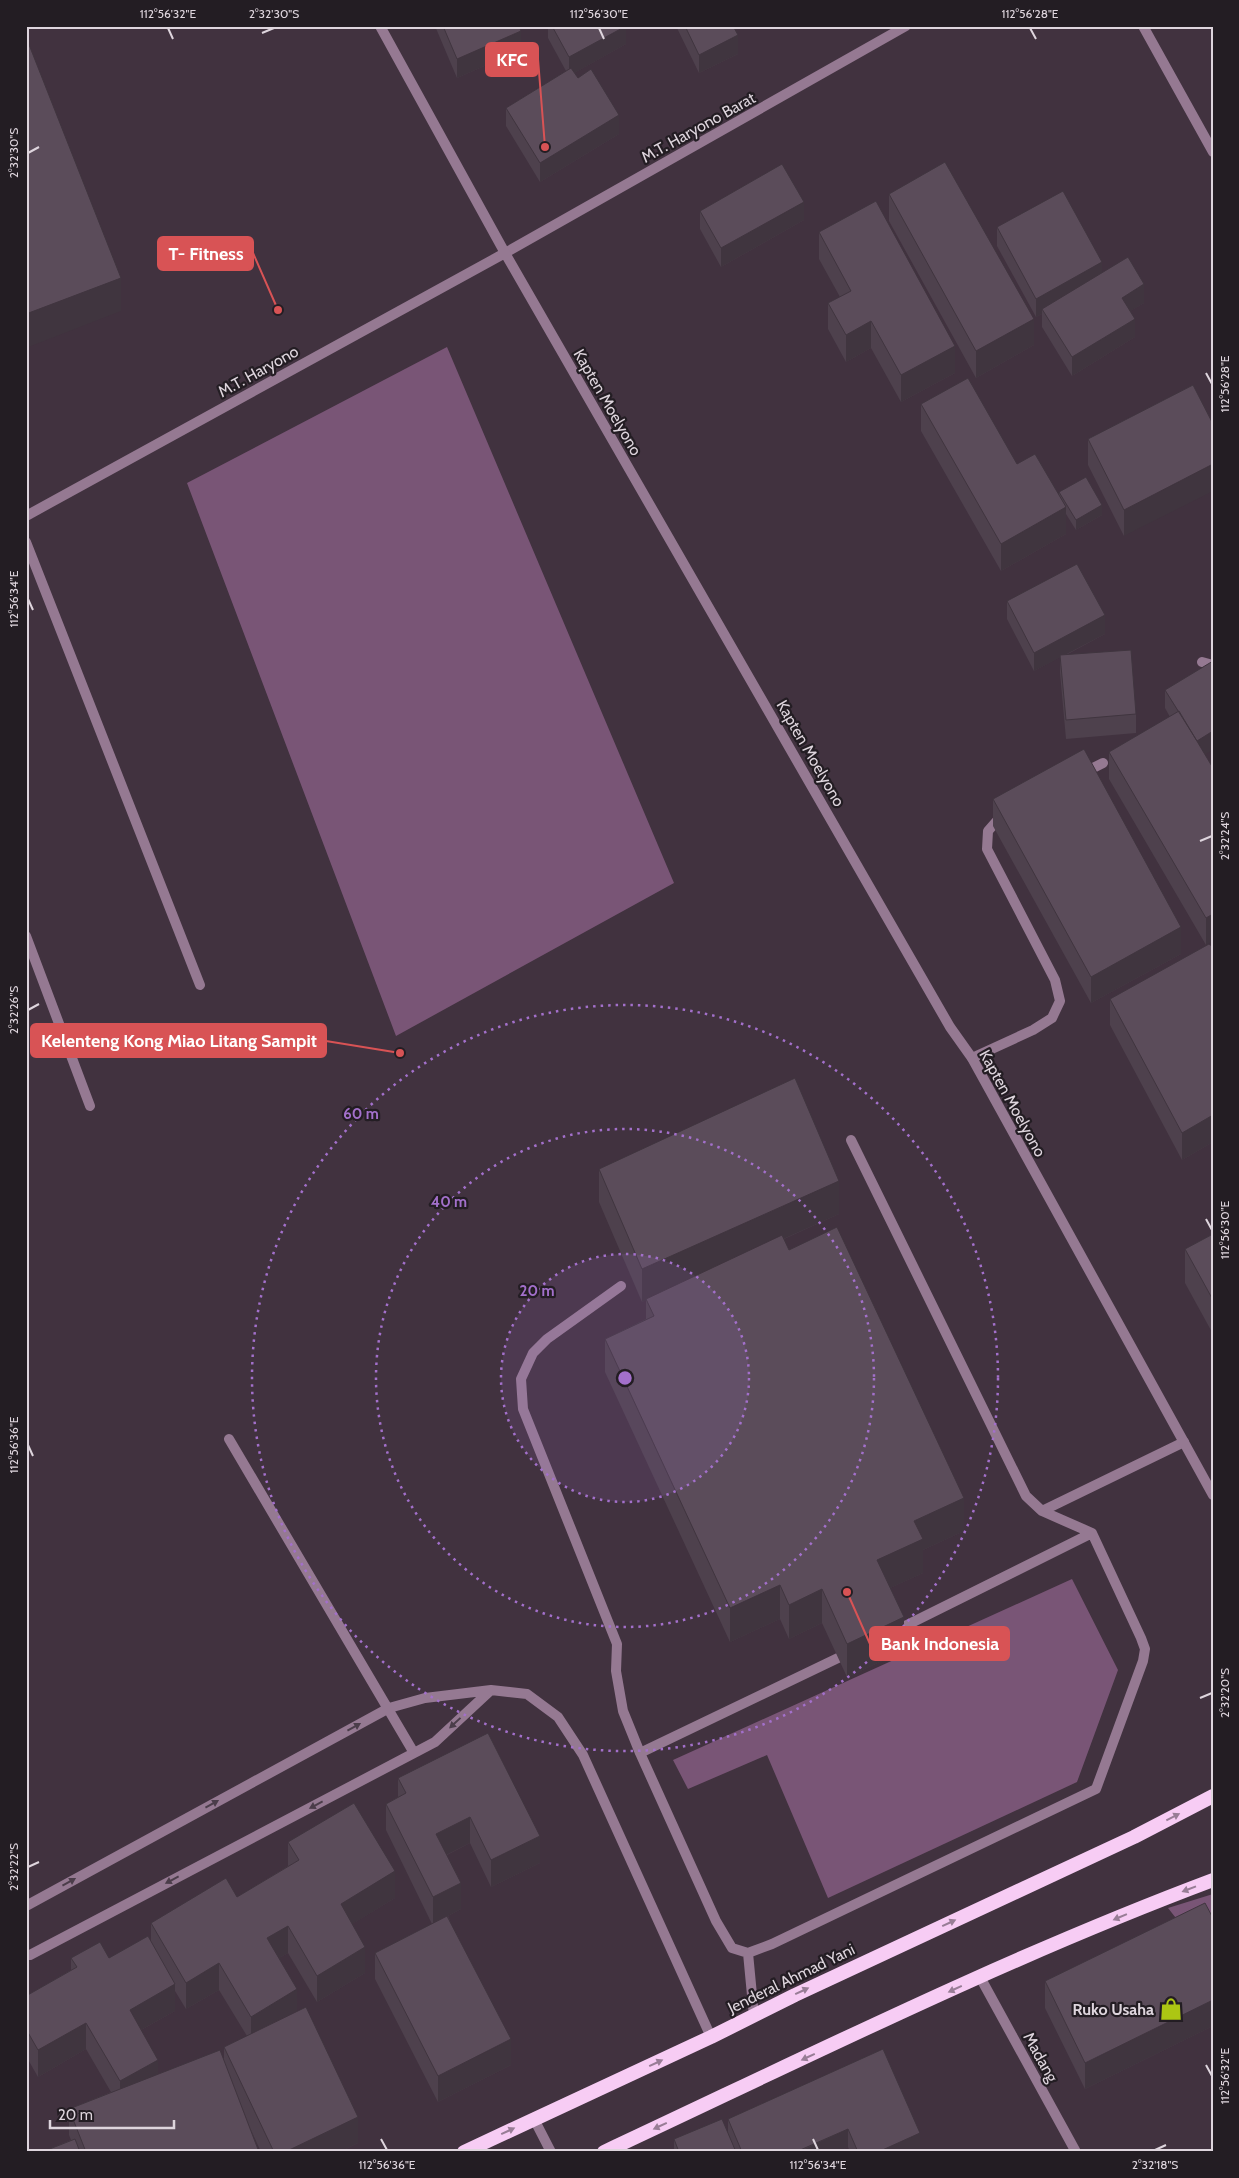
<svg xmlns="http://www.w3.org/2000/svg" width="1239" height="2178" viewBox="0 0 1239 2178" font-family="Cabin,sans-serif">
<rect width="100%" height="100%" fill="#41323f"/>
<path fill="#795576" d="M447,347L674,883L396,1036L187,483Z
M1072,1579L1118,1670L1077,1782L828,1898L767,1755L688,1789L673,1760Z
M1213,1894V1965L1168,1908Z"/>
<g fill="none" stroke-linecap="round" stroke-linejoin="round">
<path stroke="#957992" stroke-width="10" d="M26,542L200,985
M1202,662L1213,665
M1081,774L1103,763
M26,936L90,1106
M972,1058L1033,1030L1052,1018L1060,1001L1055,980L987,849L988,831L1002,815
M621,1286L547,1339L533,1353L521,1379L523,1409L617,1644L616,1671L623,1711L640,1753L716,1921L732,1948L748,1953L772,1944L1096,1789L1143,1661L1145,1649L1141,1638L1092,1533L1042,1511L1026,1496L851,1140
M1042,1511L1184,1442
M895,1631L1092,1533
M640,1753L838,1658
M748,1953L754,2016"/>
<path stroke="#957992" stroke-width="10" d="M1143,26L1213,152
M505,253L906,26
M229,1439L414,1753
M26,1906L389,1708L425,1698L491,1690L527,1694L558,1717L583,1755L711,2037
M26,1955H30L435,1742L491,1690
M980,1977L1076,2152
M534,2119L551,2152"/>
<path stroke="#957992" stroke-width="10" d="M380,26L505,253L950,1027L972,1058L1213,1495
M26,516L505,253"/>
<path stroke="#f7ccf4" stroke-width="14" d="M464,2152L711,2037L795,1995L1134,1837L1213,1796
M604,2152C805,2058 1005,1958 1213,1880"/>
</g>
<path fill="#4e414d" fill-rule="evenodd" d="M435,26H519L521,50L457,78Z
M548,26H626V44L574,73L619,134L540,182L506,126V108L566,71L548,38Z
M676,26H733L738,54L699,73Z
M889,194L1034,345L976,378L889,221Z
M700,211L804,220L721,267L700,229Z
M997,227L1102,272L1144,303L1130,311L1135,337L1072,376L1042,327V314L1036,317L997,246Z
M819,232L955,373L901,402L871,348L846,362L828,329V303L840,297L819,259Z
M1193,385L1124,536L1088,465V439Z
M921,404L1017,464L1059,495V492L1102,515L1076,530L1066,514V534L1001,571L921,431Z
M1007,601L1105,634L1066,655L1136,714V733L1066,739L1060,673V657L1034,671L1007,619Z
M1165,690L1213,768L1206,945L1109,779V752L1170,717L1165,708Z
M993,799L1181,954L1091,1003L993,826Z
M1213,947V1142L1182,1160L1110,1025V999Z
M599,1169L839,1214L784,1239L789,1250L964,1531L923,1550V1573L890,1588L904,1651L847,1677L822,1623L789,1639L780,1619L730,1642L605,1372V1339L646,1319V1300L642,1302L599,1202Z
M1213,1234V1334L1185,1283V1249Z
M398,1778L540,1836V1863L491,1887L470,1843L447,1855L461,1909L448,1916L511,2065L438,2102L375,1979V1953L432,1924L386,1830V1804L398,1797Z
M288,1842L395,1898L352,1924L365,1973L317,2002L288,1953L279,1958L297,2012L358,2143L340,2152H261L251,2130L259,2152H42L71,2140L69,2135V2109L111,2092L86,2049L38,2077L26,2056V1996L71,1970V1958H109L151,1941V1923L237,1897L288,1866ZM219,1990L247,2036L224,2047V2060L158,2074L141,2030L175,2011V1991L186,2009Z
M1213,1918V2026L1085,2089L1045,2008V1981Z
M883,2049L920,2151L850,2152L848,2147L838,2152H674V2139L728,2132V2119Z"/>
<path fill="#40353f" d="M626,26V44L569,76V57Z
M521,31V50L457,78V59Z
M738,35V54L699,73V55Z
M619,115V134L540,182V163Z
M804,202V220L721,267V248Z
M1102,262V281L1042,309V314L1036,317V299Z
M121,278V311L26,348V314Z
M1144,284V303L1122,316V298Z
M1034,319V345L976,378V351Z
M1135,319V337L1072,376V357Z
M871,321V348L846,362V335Z
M955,346V373L901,402V375Z
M1213,464V491L1124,536V510Z
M1102,505V515L1076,530V520Z
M1066,507V534L1001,571V544Z
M1105,615V634L1034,671V653Z
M1213,731V750L1197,759V741Z
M1213,914V941L1206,945V918Z
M1181,927V954L1091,1003V977Z
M1213,1115V1142L1182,1160V1133Z
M839,1181V1214L642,1302V1269Z
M964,1498V1531L923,1550V1573L877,1594V1560L914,1521Z
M780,1585V1619L730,1642V1608Z
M822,1589V1623L789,1639V1605Z
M904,1617V1651L847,1677V1644Z
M470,1817V1843L436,1860V1834Z
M540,1836V1863L491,1887V1860Z
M395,1871V1898L341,1931V1904Z
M461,1883V1909L433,1924V1897Z
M288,1926V1953L267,1965V1938Z
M365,1947V1973L317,2002V1976Z
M219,1963V1990L186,2009V1983Z
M175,1984V2011L130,2036V2010Z
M297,1989V2016L251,2043V2017Z
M1213,2000V2026L1085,2089V2063Z
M86,2023V2049L38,2077V2050Z
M511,2039V2065L438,2102V2076Z
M158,2060V2086L120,2108V2081Z
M358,2117V2143L340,2152H285Z
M848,2129V2147L838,2152H798Z
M920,2133V2151L919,2152H878Z"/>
<path fill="#5b4c5a" stroke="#40353f" d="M443,26H519L521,31L457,59Z
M552,26H626L569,57Z
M685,26H733L738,35L699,55Z
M26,37L121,278L26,314Z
M571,68L578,78L591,69L619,115L540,163L506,108Z
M945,162L1034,319L976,351L889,194Z
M782,164L804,202L721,248L700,211Z
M1063,191L1102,262L1036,299L997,227Z
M876,201L955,346L901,375L871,321L846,335L828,303L851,291L819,232Z
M1128,257L1144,284L1122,298L1135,319L1072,357L1042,309Z
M968,378L1017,464L1035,454L1066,507L1001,544L921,404Z
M1193,385L1213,424V464L1124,510L1088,439Z
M1086,477L1102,505L1076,520L1059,492Z
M1077,564L1105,615L1034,653L1007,601Z
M1131,650L1136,714L1066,720L1060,655Z
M1213,661V731L1197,741L1165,690Z
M1179,711L1213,768V914L1206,918L1109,752Z
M1084,749L1181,927L1091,977L993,799Z
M1209,944L1213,947V1115L1182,1133L1110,999Z
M795,1078L839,1181L642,1269L599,1169Z
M837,1227L964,1498L914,1521L923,1539L877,1560L904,1617L847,1644L822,1589L789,1605L780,1585L730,1608L605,1339L654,1316L646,1299L782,1235L789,1250Z
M1213,1234V1300L1185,1249Z
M488,1733L540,1836L491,1860L470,1817L436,1834L461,1883L433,1897L386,1804L406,1793L398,1778Z
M354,1803L395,1871L341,1904L365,1947L317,1976L288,1926L267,1938L297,1989L251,2017L219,1963L186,1983L151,1923L226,1878L237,1897L299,1860L288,1842Z
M1205,1903L1213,1918V2000L1085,2063L1045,1981Z
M447,1916L511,2039L438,2076L375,1953Z
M148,1936L175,1984L130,2010L158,2060L120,2081L86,2023L38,2050L26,2029V1996L77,1967L71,1958L100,1942L109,1958Z
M306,2007L358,2117L285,2152H274L224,2047Z
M883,2049L920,2133L878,2152H858L848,2129L798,2151L799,2152H742L728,2119Z
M220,2050L259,2152H86L69,2109Z
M722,2119L736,2152H679L674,2139Z
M75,2139L80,2152H42Z"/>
<defs><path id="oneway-solid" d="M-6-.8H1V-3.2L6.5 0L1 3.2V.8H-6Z" transform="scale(1.25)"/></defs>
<g fill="#4b3d4a">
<use href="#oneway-solid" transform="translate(455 1723) rotate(137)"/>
<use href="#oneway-solid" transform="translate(354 1727) rotate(-29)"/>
<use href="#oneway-solid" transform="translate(212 1804) rotate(-29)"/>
<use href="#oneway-solid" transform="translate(316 1805) rotate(152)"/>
<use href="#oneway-solid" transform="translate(172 1880) rotate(152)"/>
<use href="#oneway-solid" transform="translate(69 1882) rotate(-29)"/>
</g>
<g fill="#987d96">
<use href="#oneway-solid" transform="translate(1173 1817) rotate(-27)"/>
<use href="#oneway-solid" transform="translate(1189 1889) rotate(159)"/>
<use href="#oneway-solid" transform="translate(1120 1917) rotate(157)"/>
<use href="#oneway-solid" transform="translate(949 1923) rotate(-25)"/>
<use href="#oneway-solid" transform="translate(955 1989) rotate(155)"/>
<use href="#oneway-solid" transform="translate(802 1991) rotate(-25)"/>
<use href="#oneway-solid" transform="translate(808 2057) rotate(155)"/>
<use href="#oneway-solid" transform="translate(656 2063) rotate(-25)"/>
<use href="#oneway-solid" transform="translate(660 2126) rotate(155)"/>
<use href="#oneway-solid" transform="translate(508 2131) rotate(-25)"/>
</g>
<path fill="none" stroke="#ded5dd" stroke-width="2" d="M168,28L173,39M599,28L604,39M1030,28L1036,39M262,33L274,28M28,153L39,147M1206,373L1212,384M28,599L33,610M1200,841L1212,836M28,1010L39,1004M1206,1219L1212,1230M28,1445L33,1456M1200,1698L1212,1693M28,1867L39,1862M1206,2065L1212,2076M381,2139L387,2150M813,2139L818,2150M1155,2150L1166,2145"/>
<circle cx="625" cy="1378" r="124" fill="#a370cb" fill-opacity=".12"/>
<g fill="none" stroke="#a370cb" stroke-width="2.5" stroke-dasharray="2.5 5">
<circle cx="625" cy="1378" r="124"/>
<circle cx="625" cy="1378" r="249"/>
<circle cx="625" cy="1378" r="373"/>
</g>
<defs>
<symbol id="shop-bare" viewBox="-9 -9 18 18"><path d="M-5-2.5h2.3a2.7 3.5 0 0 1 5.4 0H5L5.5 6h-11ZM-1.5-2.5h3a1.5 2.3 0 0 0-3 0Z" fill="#acc613" stroke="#231d23" stroke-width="2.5" paint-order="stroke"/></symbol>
</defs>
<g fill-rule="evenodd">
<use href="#shop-bare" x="1155" y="1993" width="32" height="32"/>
</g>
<g text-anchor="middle" stroke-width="4.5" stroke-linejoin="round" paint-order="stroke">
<g font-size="16" fill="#ded5dd" stroke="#231d23">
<text transform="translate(698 127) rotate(-29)" y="6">M.T. Haryono Barat</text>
<text transform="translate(258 371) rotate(-29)" y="6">M.T. Haryono</text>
<text transform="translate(608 402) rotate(60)" y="6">Kapten Moelyono</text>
<text transform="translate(811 753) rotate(60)" y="6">Kapten Moelyono</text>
<text transform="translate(1013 1103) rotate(61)" y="6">Kapten Moelyono</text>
<text transform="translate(791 1978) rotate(-26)" y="6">Jenderal Ahmad Yani</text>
<text transform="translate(1041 2057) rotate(61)" y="6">Madang</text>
</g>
<g font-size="16" font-weight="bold" fill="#ded5dd" stroke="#231d23" text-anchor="end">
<text x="1154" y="2015">Ruko Usaha</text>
</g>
</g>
<circle cx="625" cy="1378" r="8" fill="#a370cb" stroke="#231d23" stroke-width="2.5"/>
<g font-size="15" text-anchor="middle" font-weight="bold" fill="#a370cb" stroke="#231d23" stroke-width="4.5" stroke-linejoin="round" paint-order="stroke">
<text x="361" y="1119">60 m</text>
<text x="449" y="1207">40 m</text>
<text x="537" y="1296">20 m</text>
</g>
<path fill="none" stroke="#d85355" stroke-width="2" d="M545 147L538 59M278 310L253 253M400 1053L326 1041M847 1592L870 1644"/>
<g fill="#d85355" stroke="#231d23" stroke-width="2">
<circle cx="545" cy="147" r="5"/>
<circle cx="278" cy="310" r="5"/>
<circle cx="400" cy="1053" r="5"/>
<circle cx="847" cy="1592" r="5"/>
</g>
<g fill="#d85355" stroke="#d85355" stroke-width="2">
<rect x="486" y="43" width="52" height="33" rx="5"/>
<rect x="158" y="237" width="95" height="33" rx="5"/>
<rect x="31" y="1024" width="295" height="33" rx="5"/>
<rect x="870" y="1627" width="139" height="33" rx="5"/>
</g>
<g font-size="18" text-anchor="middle" font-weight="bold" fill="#fff">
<text x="512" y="66">KFC</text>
<text x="206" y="260">T- Fitness</text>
<text x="179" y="1047">Kelenteng Kong Miao Litang Sampit</text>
<text x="940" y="1650">Bank Indonesia</text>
</g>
<rect width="1239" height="2178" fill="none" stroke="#231d23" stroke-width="55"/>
<path d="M50 2120v8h124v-8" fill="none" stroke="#ded5dd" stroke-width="2.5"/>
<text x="58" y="2120" font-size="15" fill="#ded5dd" stroke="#231d23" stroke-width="4" paint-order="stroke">20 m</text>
<rect x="28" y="28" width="1184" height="2122" fill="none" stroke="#ded5dd" stroke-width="2"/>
<g font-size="12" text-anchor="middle" fill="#ded5dd">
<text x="168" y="18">112°56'32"E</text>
<text x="274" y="18">2°32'30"S</text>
<text x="599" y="18">112°56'30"E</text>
<text x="1030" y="18">112°56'28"E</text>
<text transform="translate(14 153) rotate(-90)" y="4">2°32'30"S</text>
<text transform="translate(1225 384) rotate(-90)" y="4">112°56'28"E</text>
<text transform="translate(14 599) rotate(-90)" y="4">112°56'34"E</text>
<text transform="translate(1225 836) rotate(-90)" y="4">2°32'24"S</text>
<text transform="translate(14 1010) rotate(-90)" y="4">2°32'26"S</text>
<text transform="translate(1225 1230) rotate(-90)" y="4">112°56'30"E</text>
<text transform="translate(14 1445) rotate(-90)" y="4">112°56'36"E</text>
<text transform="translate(1225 1693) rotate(-90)" y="4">2°32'20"S</text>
<text transform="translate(14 1867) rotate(-90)" y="4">2°32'22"S</text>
<text transform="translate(1225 2076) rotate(-90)" y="4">112°56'32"E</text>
<text x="387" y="2169">112°56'36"E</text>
<text x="818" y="2169">112°56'34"E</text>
<text x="1155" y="2169">2°32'18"S</text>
</g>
</svg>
